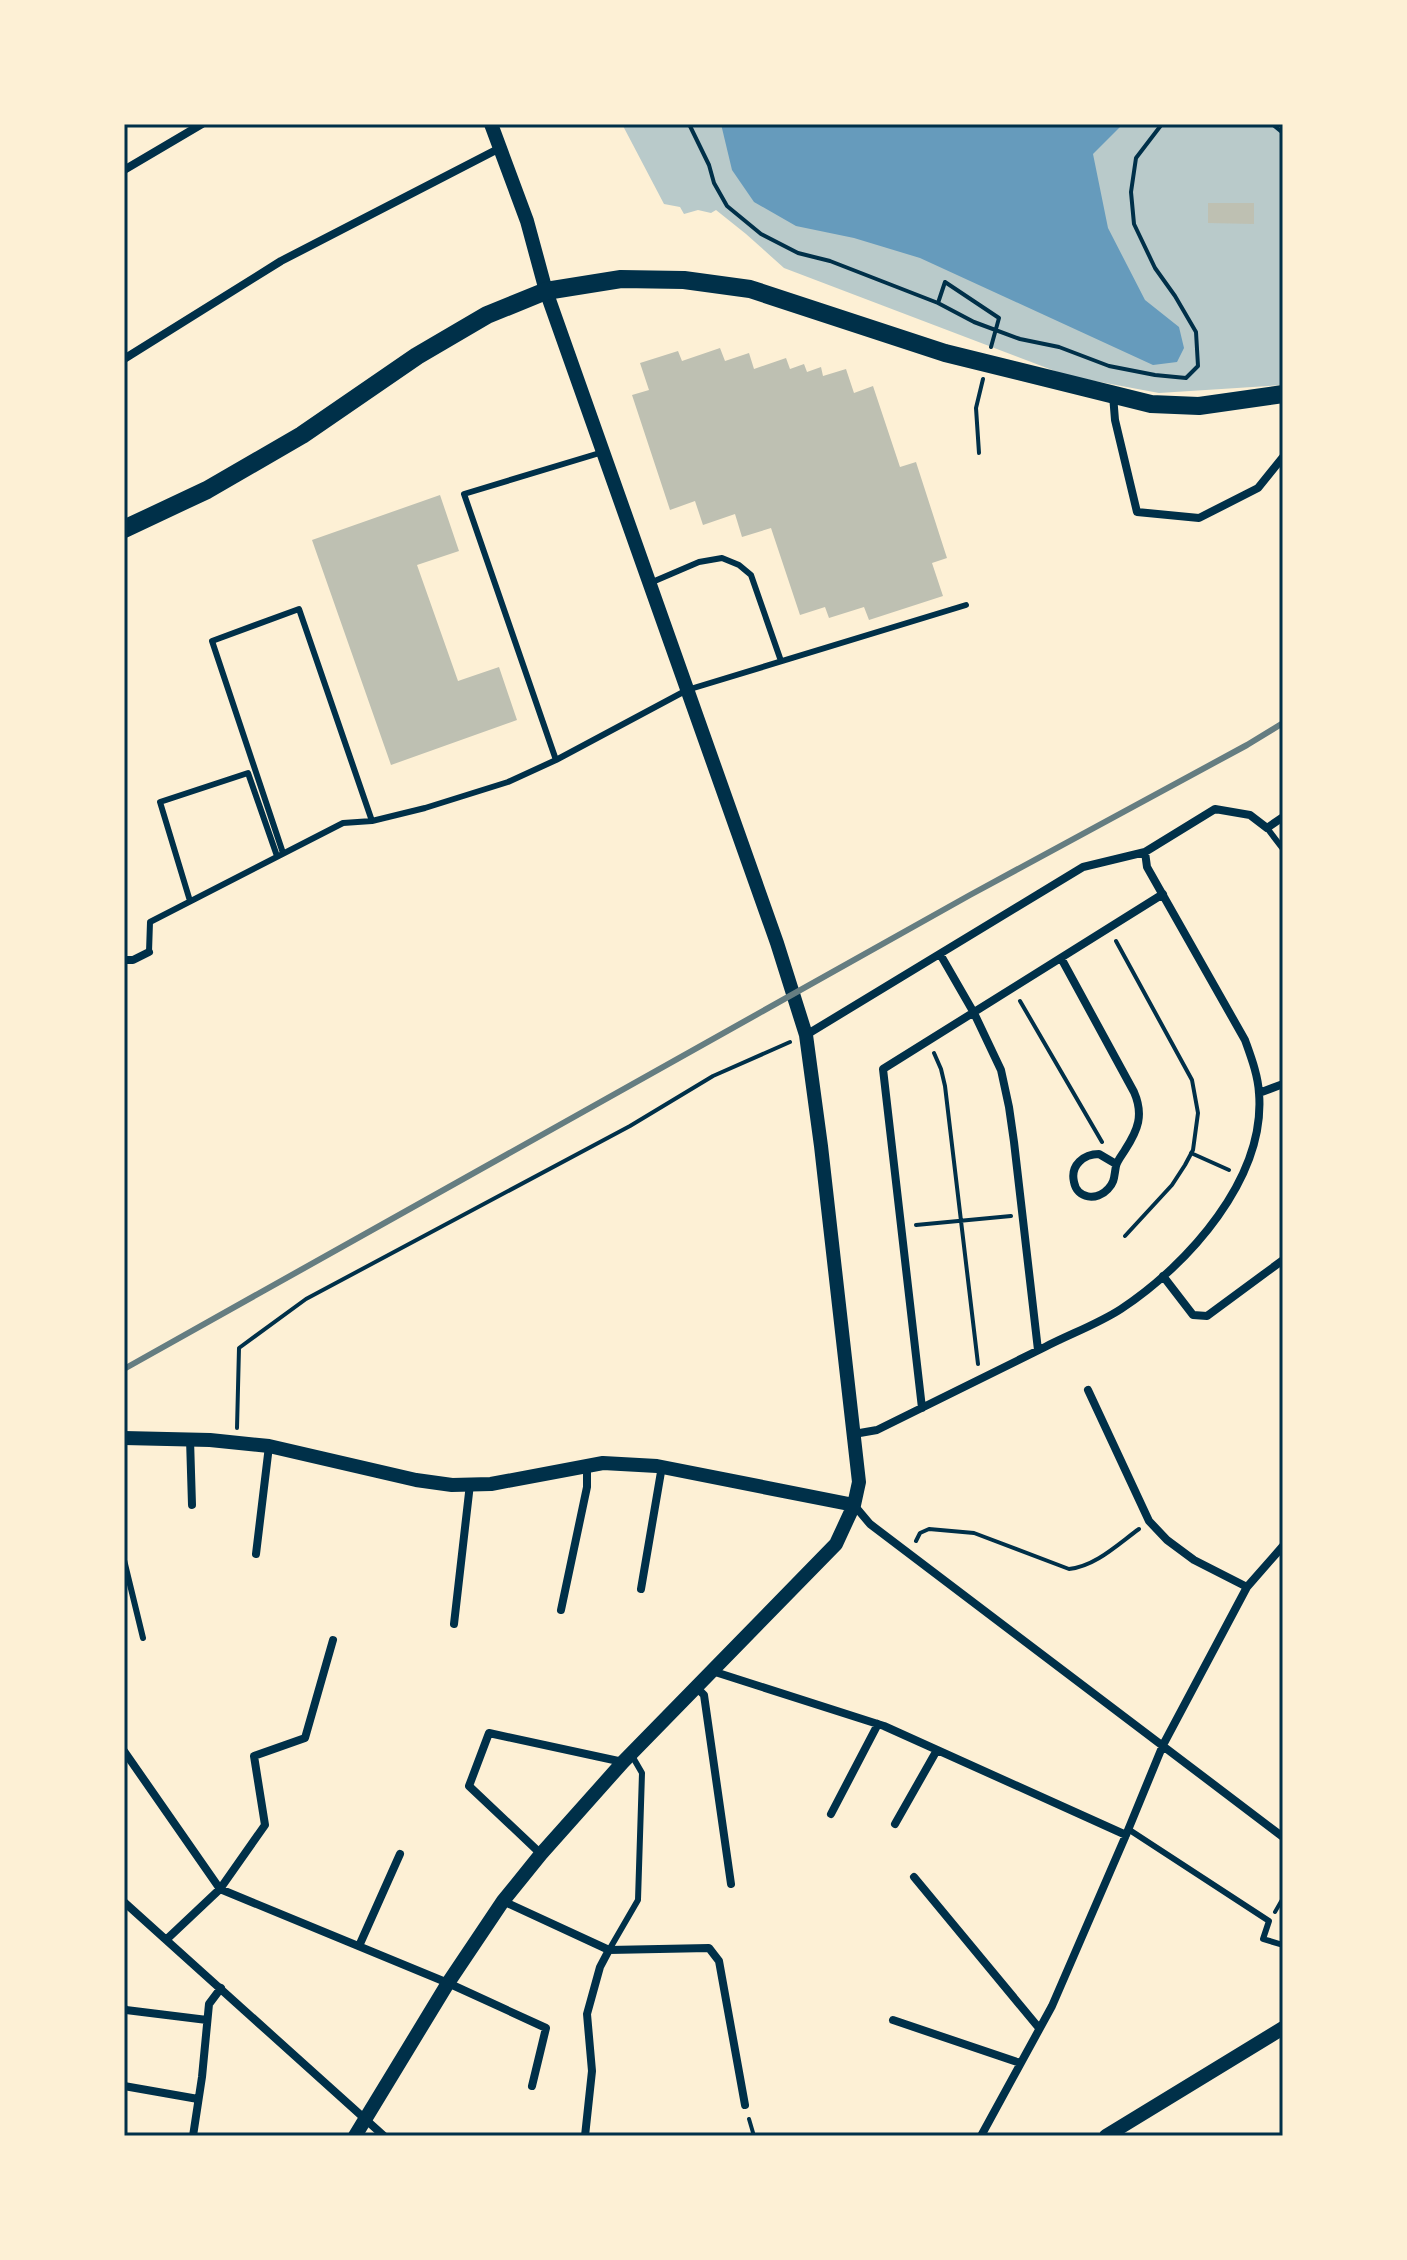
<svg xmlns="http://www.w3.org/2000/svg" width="1407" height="2260" viewBox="0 0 1407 2260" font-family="'Asap Condensed',sans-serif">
<rect width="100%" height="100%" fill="#fdf0d5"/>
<path fill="#b9caca" d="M622,124H1283V385L1159,393L1068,376L784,268L746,234L716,210L711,213L698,210L684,214L680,207L664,204Z"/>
<path fill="#669bbc" d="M721,124H1123L1093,154L1108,228L1145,300L1179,327L1184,348L1177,362L1153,365L920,258L854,238L796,226L754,202L732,170Z"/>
<path fill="#bec0b2" d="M1208,203H1254V224L1208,223Z
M720,348L725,361L749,353L754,369L786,358L790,369L804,364L807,372L821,367L823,376L846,369L854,393L873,386L900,467L916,462L947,558L932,563L943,596L869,620L864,607L829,618L825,607L800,615L771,528L742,537L735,514L703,525L695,501L670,510L632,395L649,390L640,363L678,351L682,361Z
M440,495L459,551L417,565L458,681L499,667L517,720L391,765L312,540Z"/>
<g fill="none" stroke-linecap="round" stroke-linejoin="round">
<path stroke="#003049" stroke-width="4" d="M689,124L709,165L714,183L727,206L761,234L798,253L830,261L938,303L974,322L1020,339L1059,347L1109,366L1155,375L1186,378L1198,366L1196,332L1175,296L1155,268L1134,224L1131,192L1136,158L1162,124
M1272,124L1283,133
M938,303L945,282L999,318L991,347
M979,453L976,408L983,379
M1116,941L1192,1080L1198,1113L1193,1150L1185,1165L1172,1185L1125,1236
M1020,1001L1102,1142
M934,1053L941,1069L945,1086L978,1364
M1191,1153L1229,1170
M916,1225L1011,1216
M237,1428L239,1348L306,1299L630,1126L713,1076L790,1042
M916,1541L920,1533L929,1529L974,1533L1069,1569C1096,1566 1118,1544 1139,1529
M1275,1912L1283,1898
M749,2119L754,2136"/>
<path stroke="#003049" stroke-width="6" d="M650,583L699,562L722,558L739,565L751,575L781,661
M556,760L464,494L603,452
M1267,828L1283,849
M283,853L212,641L299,609L372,821
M190,901L160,802L248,773L277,856
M149,952L150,922L343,823L372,821L425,808L508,782L556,760L687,690L966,605
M124,1560L143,1638
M1128,1829L1269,1921L1263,1939L1283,1945
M609,1950L638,1900L642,1773L631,1754"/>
<path stroke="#003049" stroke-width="8" d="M124,170L202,124
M124,359L281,261L500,148
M1113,395L1115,420L1137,512L1199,518L1258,488L1283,457
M940,954L974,1013L1001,1070L1009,1107L1014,1142L1038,1350
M1061,958L1134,1092C1144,1115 1138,1130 1125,1150C1122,1155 1117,1161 1116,1166C1114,1176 1115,1182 1108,1189C1097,1201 1077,1199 1074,1182C1070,1165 1084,1154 1099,1154L1116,1164
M124,960H133L149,952
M806,1035L1083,867L1145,852L1215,809L1250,815L1267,828L1283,817
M1259,1093L1283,1084
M1163,1276L1193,1315L1207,1316L1283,1260
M1088,1390L1149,1521L1167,1540L1194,1560L1247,1587
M922,1408L883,1069L1163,894
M854,1434L877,1430C933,1402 989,1375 1045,1347C1070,1334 1098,1324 1121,1309C1188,1265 1266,1178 1259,1093C1258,1075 1251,1057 1245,1040L1147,867L1145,852
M190,1439L192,1505
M854,1505L870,1524L1283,1837
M256,1554L269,1446
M641,1589L662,1466
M561,1610L587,1487V1466
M454,1624L470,1484
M712,1671L884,1726L1126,1835
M696,1687L704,1695L731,1884
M124,1751L220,1889L448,1983L546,2028L532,2086
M831,1814L878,1724
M895,1824L937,1750
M541,1854L469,1786L489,1733L623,1762
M914,1877L1039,2028
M503,1901L609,1950L709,1948L719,1961L745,2105
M124,1902L384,2136
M167,1939L220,1889L265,1825L254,1756L305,1738L333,1640
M359,1946L400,1854
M124,2008L126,2010L207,2020
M893,2020L1020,2063
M124,2086L198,2099
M193,2136L202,2077L209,2004L221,1988
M585,2136L592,2071L587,2014L600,1967L609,1950
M981,2136L1052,2006L1126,1835L1163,1745L1247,1587L1283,1546"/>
<path stroke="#003049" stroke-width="14" d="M124,1438L210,1440L269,1446L416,1480L452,1485L491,1484L603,1463L657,1466L854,1505
M355,2136L448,1983L503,1901L541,1854L623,1762L836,1544L854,1505L859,1482L821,1146L806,1035L777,943L546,291L527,221L491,124
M1106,2136L1283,2028"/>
<path stroke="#003049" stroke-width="18" d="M124,529L207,490L302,435L417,356L487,315L546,291L621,279L684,280L750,289L945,353L1151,404L1199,406L1283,394"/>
<path stroke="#657d81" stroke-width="6" d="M124,1369L970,895L1247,745L1283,723"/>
</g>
<rect width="1407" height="2260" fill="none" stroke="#fdf0d5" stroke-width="252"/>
<rect x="126" y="126" width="1155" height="2008" fill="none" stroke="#003049" stroke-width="3"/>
</svg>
